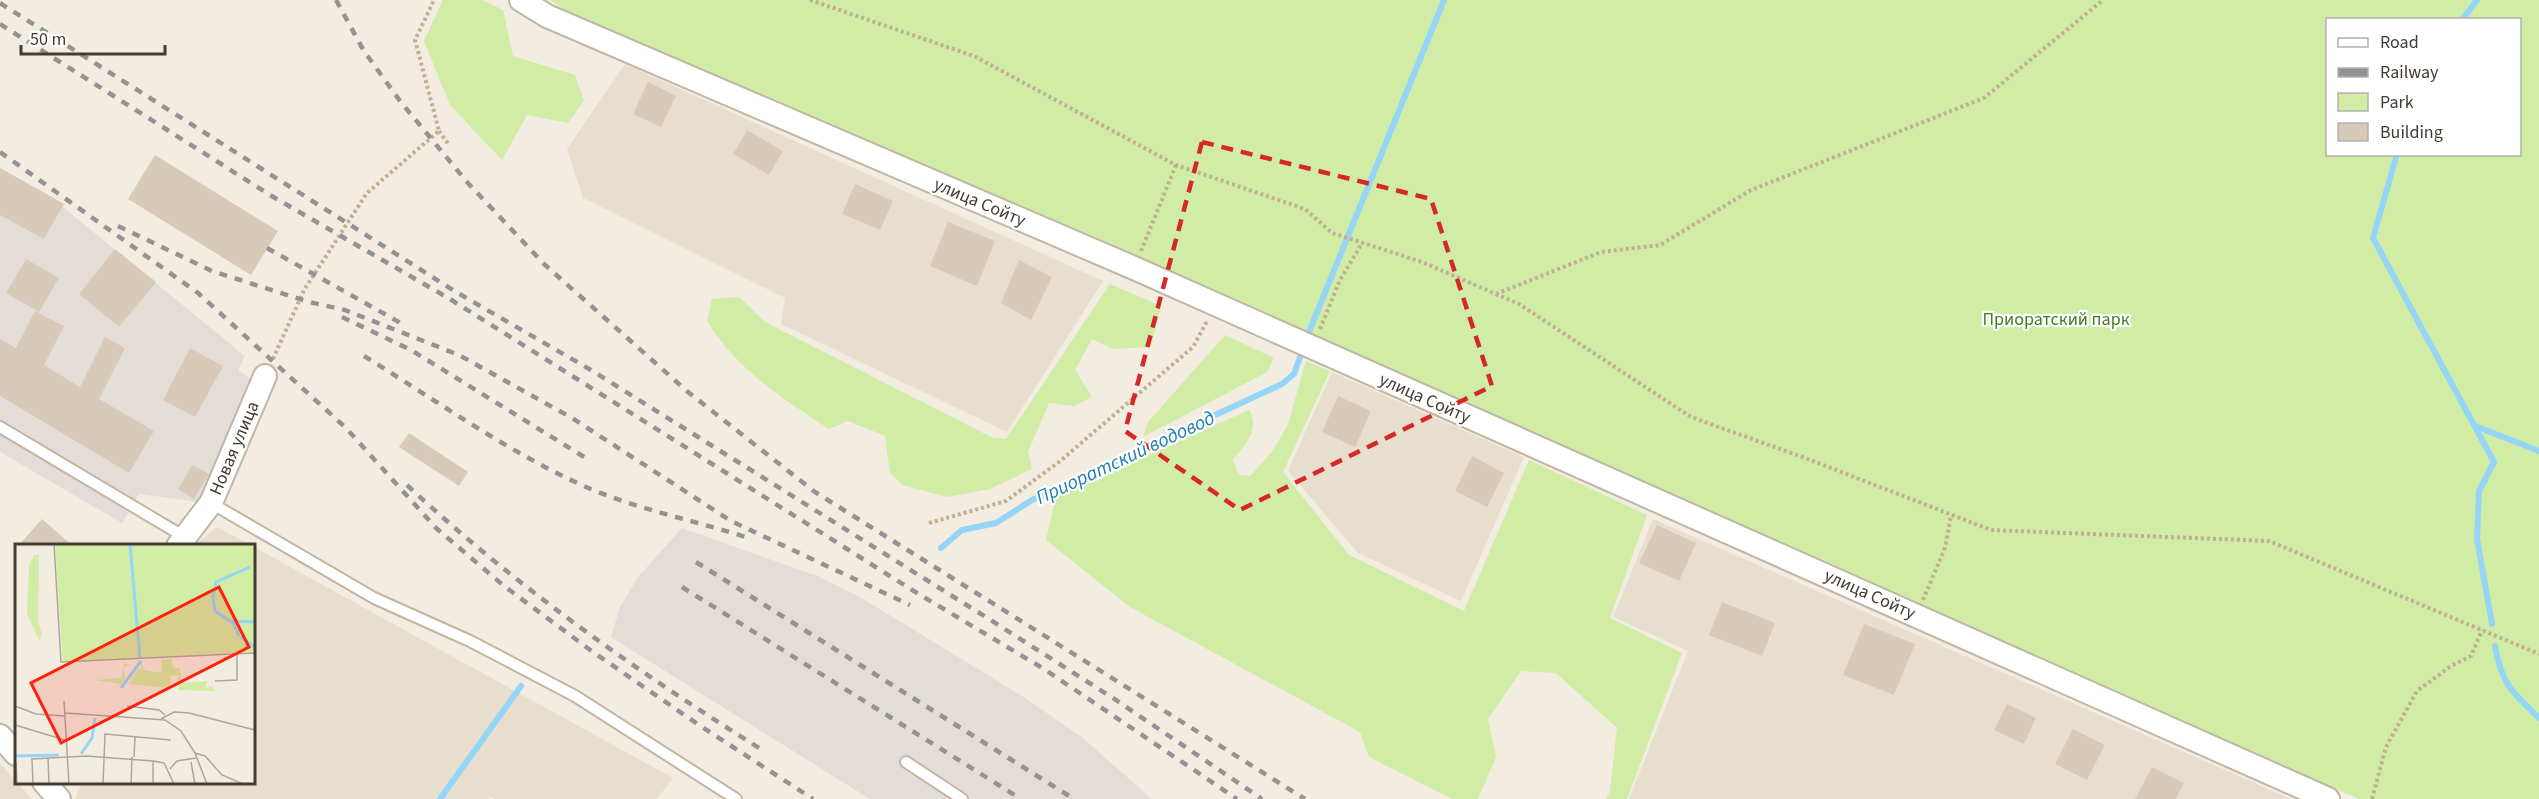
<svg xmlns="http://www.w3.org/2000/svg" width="2539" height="799" viewBox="0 0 2539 799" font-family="'Source Sans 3',sans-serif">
<rect width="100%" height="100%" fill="#f3ece1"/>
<path fill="#e7dece" d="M625,64L1103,281L1007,432L781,324L785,298L583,198L567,149Z
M1332,372L1524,457L1461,601L1358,553L1288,471Z
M1653,519L2291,799H1629L1688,651L1613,617Z
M217,527L250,545H194Z
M254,547L673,778L657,799H495L490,797L489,799H75L82,783L254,782Z
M0,763L16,782L32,799H0Z"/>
<path fill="#e4ddd7" d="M0,168L64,204L63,207L245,356L238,371L250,378L199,502L139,494L122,523L0,452Z
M682,528L817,576L860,597L1027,699L1084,739L1152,799H870L611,637L620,607L638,577Z"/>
<path fill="#d1eca4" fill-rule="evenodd" d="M443,0H483L503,10L513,56L575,75L584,101L568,123L527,115L502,160L450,105L424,41Z
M550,0H2539V799H2359L581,19ZM2328,20H2520V154H2328Z
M1110,284L1161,306L1151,347L1113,349L1092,339L1075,370L1092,397L1074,406L1049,403L1028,452L1032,469L990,489L947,497L902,485L890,473L885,436L848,421L829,429C781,397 738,371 707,321L712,299L739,297L765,322L993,438L1006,439Z
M1225,335L1274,358L1267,372L1143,437L1148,422Z
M1306,361L1330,371L1283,472L1349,555L1464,611L1529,460L1647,515L1610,618L1682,653L1627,799H1606L1610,791L1617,728L1556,673L1521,671L1488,719L1496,757L1478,799H1452L1369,757L1360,732L1130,607L1046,540L1056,497L1249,410C1261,430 1244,445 1233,460L1239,475L1250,476L1272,452L1288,424Z"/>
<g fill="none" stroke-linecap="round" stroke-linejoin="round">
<path stroke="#95d6f8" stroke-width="6" d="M2462,20L2477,0
M2397,154L2373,238L2494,462L2479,491L2477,539L2492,624
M1309,332L1444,0
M2475,426L2539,451
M941,548L962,530L996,523L1032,500L1282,384L1294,374L1300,357
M2495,646C2502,685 2512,692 2539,718
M440,799L521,686"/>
</g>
<path fill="#d8cab8" d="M648,82L676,96L661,127L633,114Z
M747,130L783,151L769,175L733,154Z
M155,155L278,231L251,275L128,199Z
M0,168L64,204L44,239L0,215Z
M855,184L893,201L880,230L842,214Z
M948,222L995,241L977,286L930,266Z
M115,249L156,282L119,327L79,294Z
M26,259L59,278L39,312L6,293Z
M1019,260L1052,277L1031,320L1001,303Z
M35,311L64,326L44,365L80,387L105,337L125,348L99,399L154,431L129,473L0,396V339L16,348Z
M190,348L223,366L195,417L163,400Z
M1338,396L1371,411L1355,447L1322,432Z
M409,433L468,472L459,486L399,447Z
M1472,456L1504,473L1487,507L1455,491Z
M192,465L209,474L194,499L178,489Z
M42,519L73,546H18Z
M1657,525L1696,543L1679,581L1639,563Z
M1722,602L1775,623L1762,656L1709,635Z
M1864,624L1915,644L1894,695L1843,675Z
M2007,704L2036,718L2024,744L1994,730Z
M2073,729L2105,745L2087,780L2055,764Z
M2152,767L2184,783L2176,799H2135Z"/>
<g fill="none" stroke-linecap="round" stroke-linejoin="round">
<defs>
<path id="service" d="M0,427L183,536
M211,503L374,598L470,641L575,696L736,799
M906,762L962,799"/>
<path id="minor" d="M521,0L547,16L1134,268L2328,799
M178,546L211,503L265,376
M0,736L16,754
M44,782L59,799"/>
</defs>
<use href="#service" stroke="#c1b6a6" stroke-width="14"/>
<use href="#minor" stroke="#c1b6a6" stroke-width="26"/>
<path stroke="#c2ae93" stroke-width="4" stroke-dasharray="3 3" stroke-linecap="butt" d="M810,0L974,56L1176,165L1305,209L1332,233L1422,262L1519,304L1691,417L1805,458L1991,530L2269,541L2539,654
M439,131L449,145
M1141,251L1176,165
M1496,294L1601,252L1660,245L1751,190L1984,98L2103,0
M1320,329L1340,280L1361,245
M273,359L304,290L367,193L439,131L415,40L434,0
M929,523L1006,501L1059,462L1193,347L1207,321
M1923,600L1945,548L1951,515
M2372,799L2386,747L2417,691L2451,666L2471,656L2482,630"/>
<use href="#service" stroke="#fff" stroke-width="10"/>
<use href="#minor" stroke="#fff" stroke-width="22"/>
<path stroke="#939393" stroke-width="4.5" stroke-dasharray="8 8" stroke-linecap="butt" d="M336,0L364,51L400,101L467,182L544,264L688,392L815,492L1305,799
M0,3L456,292L591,370L989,619L1116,700L1262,799
M0,24L270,195L450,299L917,593L1044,669L1237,799
M0,152L198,293L346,428L436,528L504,586L593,652L699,725L813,799
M118,226L212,271L309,302L345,310L459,355L572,418L731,521L910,605
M267,248L406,326
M342,317L411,350L589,460
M364,356C437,401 508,452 586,487C639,510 697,521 752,539
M407,485C514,585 635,670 759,748
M696,562L1074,799
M682,587L1021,799"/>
</g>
<path fill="none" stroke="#d62828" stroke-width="4.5" stroke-dasharray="12 8" stroke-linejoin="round" d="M1202,142L1431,199L1492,386L1240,510L1125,431Z"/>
<g text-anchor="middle" stroke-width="4.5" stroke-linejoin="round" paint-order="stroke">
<g font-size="18" fill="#443c31" stroke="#fff">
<text transform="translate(980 202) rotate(23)" y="6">улица Сойту</text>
<text transform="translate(1425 398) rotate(24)" y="6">улица Сойту</text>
<text transform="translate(234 448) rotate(-67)" y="6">Новая улица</text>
<text transform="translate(1870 594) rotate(24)" y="6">улица Сойту</text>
</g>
<g font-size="18" fill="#487b1f" stroke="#fff">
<text x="2056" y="325">Приоратский парк</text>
</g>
<g font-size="20" font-style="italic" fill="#1f7db2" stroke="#fff">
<text transform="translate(1125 457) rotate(-25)" y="7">Приоратский водовод</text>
</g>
</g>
<g transform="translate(15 544)">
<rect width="240" height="240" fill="#f3ece1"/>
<path d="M40,0H240V108L48,118ZM19,11H24L23,80L27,89L24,97L12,69L14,21ZM157,115L158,124H165L167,139L193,137L190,144L197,142L201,147L164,146L163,132L156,131L155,144L114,140L124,123L126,127V117L129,126L147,129L146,116ZM109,118L114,122L109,123L110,135L105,140L80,136L107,134Z" fill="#d1eca4"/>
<path fill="none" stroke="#95d6f8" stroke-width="3" d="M115,0L125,114M217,77L240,78M224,92L218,79L200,67L198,53L201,38L235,23M225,93L240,103M106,144L126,117M66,210L77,194L80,174M0,212L44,211"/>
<path fill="none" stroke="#ada69b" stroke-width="1.5" d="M39,0L46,118L240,109M200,137L222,136V110M49,157L54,240M0,162L21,170L49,172M112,162L144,166L150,171M50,169L150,176L166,187L180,209L190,212L207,231L228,240M146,175L159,168L174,169L240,186M0,181L50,196M180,209L192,240M119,213L120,193M33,214L34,240M138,217L149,219L159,240M1,218L2,240M176,218L180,240M155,225L162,217L181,214M18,240L17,215L71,212L138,217V240M88,240L90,190L156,196M116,240L117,213"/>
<path fill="#ff210c" fill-opacity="0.15" stroke="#ff210c" stroke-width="3" d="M204,43L234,103L46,199L16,139Z"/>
<rect width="240" height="240" fill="none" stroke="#443c31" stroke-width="3"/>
</g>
<rect x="2326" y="18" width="195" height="138" fill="#ffffff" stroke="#b4b1ad" stroke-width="1.5"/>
<rect x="2338" y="38" width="30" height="9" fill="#ffffff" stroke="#b4b1ad" stroke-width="1.5"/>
<text x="2380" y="48" font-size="18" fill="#443c31">Road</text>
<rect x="2338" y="68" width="30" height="9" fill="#939393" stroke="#b4b1ad" stroke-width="1.5"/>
<text x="2380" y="78" font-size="18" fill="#443c31">Railway</text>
<rect x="2338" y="93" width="30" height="18" fill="#d1eca4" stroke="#b4b1ad" stroke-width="1.5"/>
<text x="2380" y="108" font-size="18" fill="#443c31">Park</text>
<rect x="2338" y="123" width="30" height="18" fill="#d8cab8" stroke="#b4b1ad" stroke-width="1.5"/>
<text x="2380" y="138" font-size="18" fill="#443c31">Building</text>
<path d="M21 45v9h144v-9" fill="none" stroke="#443c31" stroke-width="3"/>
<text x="30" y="45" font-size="18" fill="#443c31" stroke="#ffffff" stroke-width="4.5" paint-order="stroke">50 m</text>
</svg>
